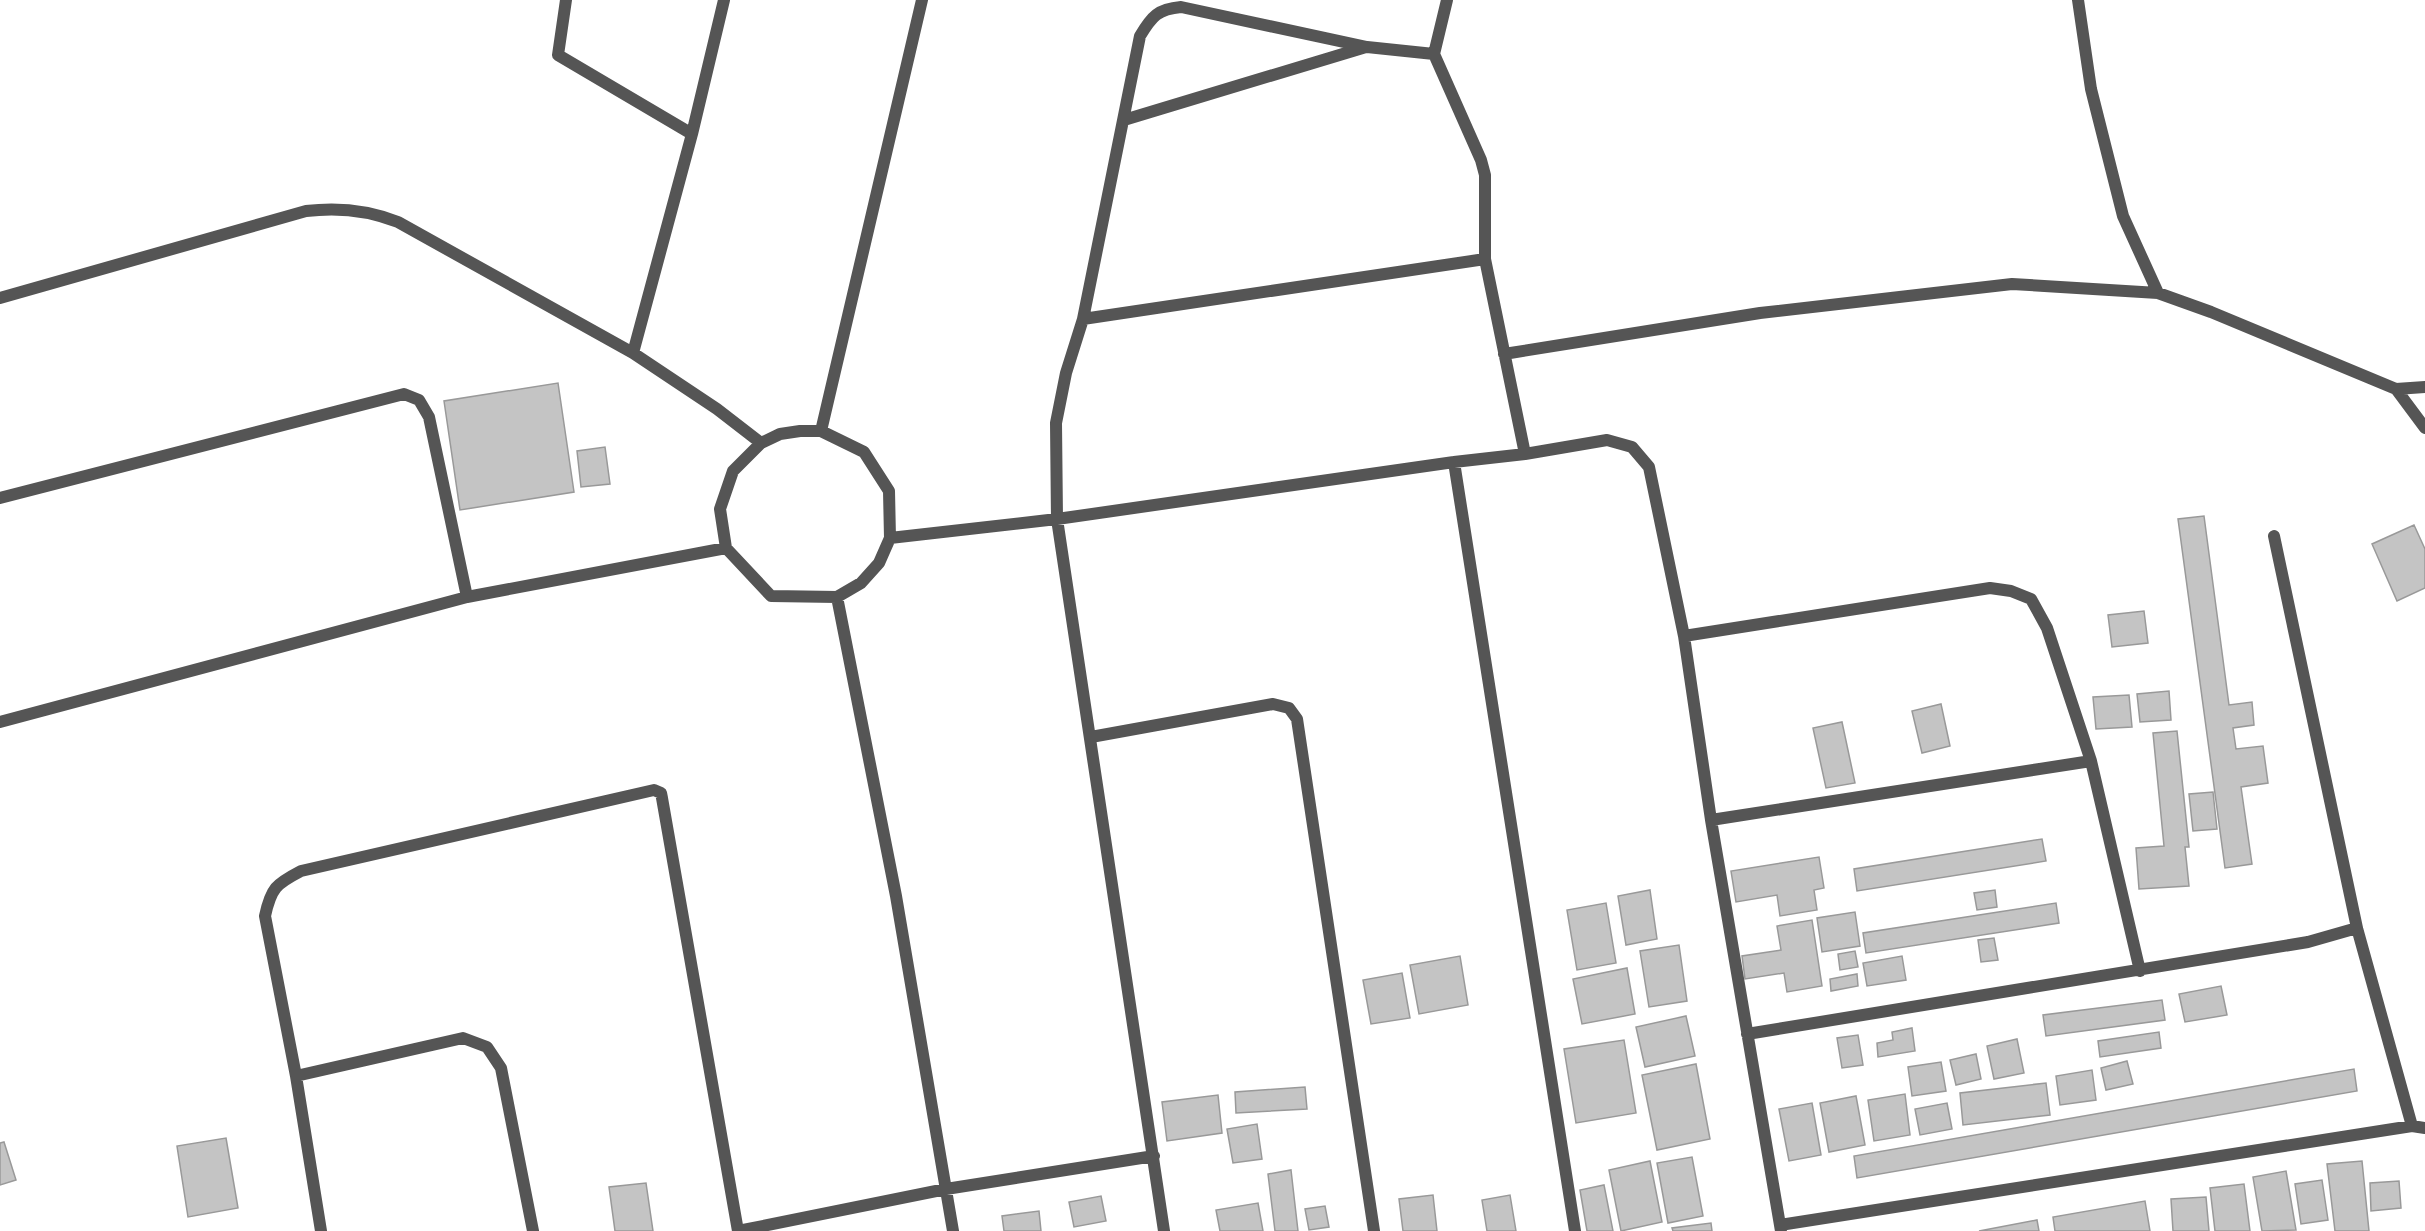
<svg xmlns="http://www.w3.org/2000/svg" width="2425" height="1231" viewBox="0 0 2425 1231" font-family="Raleway,sans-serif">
<rect width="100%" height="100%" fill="#fff"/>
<path fill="#c4c4c4" stroke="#999" stroke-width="1.5" d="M558,383L574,492L460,510L444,401Z
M605,447L610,484L581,487L577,451Z
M2204,516L2229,705L2252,702L2254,725L2233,728L2236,749L2263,746L2268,783L2241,787L2252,864L2225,868L2178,519Z
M2414,525L2425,549V588L2397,601L2372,544Z
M2144,611L2148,643L2112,647L2108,615Z
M2169,691L2171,720L2140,722L2137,694Z
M2129,695L2132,727L2096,729L2093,697Z
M1941,704L1950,746L1922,753L1912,711Z
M1842,722L1855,783L1826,788L1813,728Z
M2177,731L2189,847H2185L2189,886L2139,889L2136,848L2164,846L2153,733Z
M2213,792L2217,829L2193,831L2189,794Z
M2042,839L2046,861L1857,891L1854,869Z
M1819,857L1824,888L1814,890L1817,910L1780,916L1777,895L1736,902L1731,871Z
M1650,890L1657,939L1626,945L1618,896Z
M1995,890L1997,907L1977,910L1974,893Z
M1606,903L1616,963L1577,970L1567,910Z
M2056,903L2059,923L1866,953L1863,933Z
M1855,912L1860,946L1822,952L1817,918Z
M1812,920L1822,986L1787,992L1784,973L1745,979L1742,956L1781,950L1777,926Z
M1994,938L1998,960L1981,962L1978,940Z
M1679,945L1687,1001L1649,1007L1640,951Z
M1855,951L1858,967L1840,970L1838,954Z
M1460,956L1468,1005L1419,1014L1410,965Z
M1902,956L1906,980L1867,986L1863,963Z
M1627,968L1635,1014L1582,1024L1573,979Z
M1402,973L1410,1018L1371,1024L1363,980Z
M1857,974L1858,986L1831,991L1830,979Z
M2221,986L2227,1015L2185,1022L2179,994Z
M2162,1000L2165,1020L2046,1036L2043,1015Z
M1686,1016L1695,1056L1645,1067L1636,1027Z
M1912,1028L1915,1051L1878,1057L1877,1043L1893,1040L1892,1032Z
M2159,1032L2161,1048L2100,1057L2098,1041Z
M1858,1035L1863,1065L1842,1068L1837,1038Z
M2017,1039L2024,1073L1994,1079L1987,1046Z
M1624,1040L1636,1113L1576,1123L1564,1049Z
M1976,1054L1981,1079L1956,1085L1950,1060Z
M2127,1061L2133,1084L2106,1090L2101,1068Z
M1941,1062L1946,1091L1912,1096L1908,1067Z
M1696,1064L1710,1139L1657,1150L1642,1075Z
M2354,1069L2357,1091L1857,1178L1854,1156Z
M2092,1070L2096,1100L2060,1105L2056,1076Z
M2046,1083L2050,1115L1963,1125L1960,1093Z
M1305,1087L1307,1109L1236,1113L1235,1092Z
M1905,1094L1910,1135L1874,1141L1868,1100Z
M1218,1095L1222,1133L1167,1141L1162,1102Z
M1856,1096L1865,1145L1829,1152L1820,1103Z
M1812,1103L1821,1155L1789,1161L1779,1109Z
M1947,1103L1952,1129L1920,1135L1915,1109Z
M1257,1124L1262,1159L1233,1163L1227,1129Z
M226,1138L238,1208L188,1217L177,1146Z
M4,1142L16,1180L0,1185V1143Z
M1692,1157L1703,1216L1668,1223L1657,1163Z
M1650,1161L1662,1222L1621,1231L1609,1170Z
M2362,1161L2369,1231H2335L2327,1164Z
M1291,1170L1298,1231H1275L1268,1174Z
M2286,1171L2296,1230L2262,1231L2253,1177Z
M2322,1180L2328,1220L2301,1224L2295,1184Z
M2399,1181L2401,1208L2371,1211L2370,1183Z
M646,1183L653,1231H615L609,1187Z
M2244,1184L2250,1231H2215L2210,1188Z
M1604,1185L1613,1231H1587L1580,1190Z
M1433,1195L1437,1231H1403L1399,1199Z
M1510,1195L1516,1231H1487L1482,1200Z
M1101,1196L1106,1221L1074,1227L1069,1202Z
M2206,1197L2209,1231H2173L2171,1199Z
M2145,1201L2150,1231H2055L2053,1217Z
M1258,1203L1263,1231H1220L1216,1210Z
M1325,1206L1329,1227L1309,1230L1305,1209Z
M1039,1211L1041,1231H1004L1002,1216Z
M2037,1220L2039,1231H1979Z
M1711,1223L1712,1231H1673L1672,1228Z"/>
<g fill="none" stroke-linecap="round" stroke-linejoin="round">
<path stroke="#555" stroke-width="12" d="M566,0L558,55L692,134L633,353
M1447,0L1434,54L1481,160L1485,175V259L1525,454
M2078,0L2091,89L2123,216L2158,293
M1124,120L1366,47
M692,134L724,0
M0,298L306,211C338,207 368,210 398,222L633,353L717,409L761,443
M1083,319L1485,259
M1504,354L1760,313L2012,284L2158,293L2211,312L2396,389L2425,387
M2396,389L2425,428
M800,431H821L864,452L889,491L890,538L879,563L861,583L837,597L771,596L726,548L720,509L733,471L761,443L780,434Z
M821,431L922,0
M1454,462L1575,1231
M0,498L404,394L419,400L429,417L467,597
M2274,536L2357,928L2412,1126
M890,538L1057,519L1454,462L1525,454L1607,440L1632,447L1649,467L1684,636L1711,820L1781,1231
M837,597L896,896L953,1231
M1684,636L1990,588L2011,591L2031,599L2047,628L2091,761L2140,971
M0,722L467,597L726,548
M1091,737L1273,704L1289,708L1297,719L1374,1231
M1711,820L2091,761
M1747,1034L2308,942L2357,928
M296,1076L463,1038L487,1047L501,1068L533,1231
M1780,1225L2412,1126L2425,1128
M321,1231L296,1076L265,916C271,888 276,884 301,871L654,790L661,793L662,798L738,1231
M738,1231L946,1189L1154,1156
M1164,1231L1057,519L1056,423L1066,373L1083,319L1140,36C1152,16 1158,9 1181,7L1367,47L1434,54"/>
</g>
</svg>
